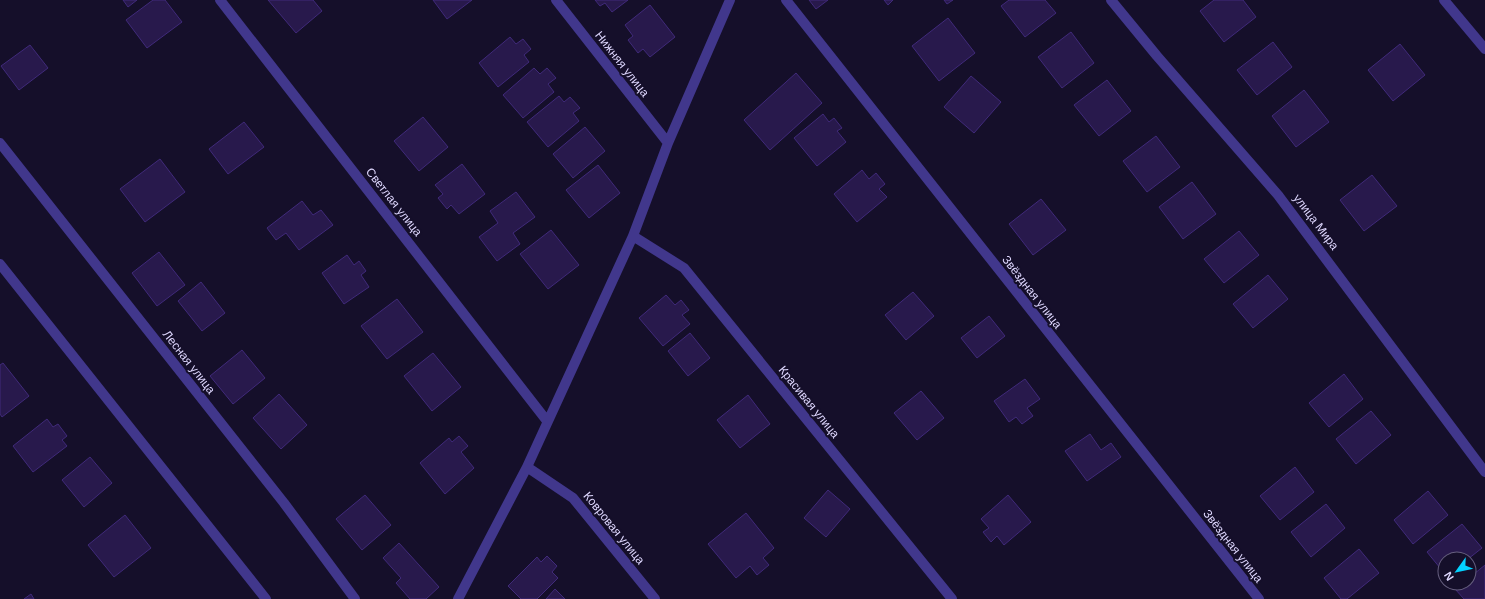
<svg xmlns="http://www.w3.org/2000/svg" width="1485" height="599" viewBox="0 0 1485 599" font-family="Arial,sans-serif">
<rect width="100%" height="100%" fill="#150f2a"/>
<path fill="#28194c" stroke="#402a7a" d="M123,0H137L128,7Z
M153,0H165L182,22L147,48L126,20Z
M268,0H313L322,11L296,33Z
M433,0H472L447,19Z
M595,0H628L612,12L605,3L600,6Z
M809,0H828L816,9Z
M884,0H893L888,5Z
M944,0H953L947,4Z
M1009,0H1045L1056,13L1025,37L1001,6Z
M1214,0H1243L1256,17L1224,42L1200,11Z
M650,5L675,37L650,57L643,49L638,53L628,40L633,36L625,25Z
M948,18L975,53L939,81L912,46Z
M1071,32L1094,63L1062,88L1038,57Z
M510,37L516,44L523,39L531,49L524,55L529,62L498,87L479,63Z
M1273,42L1292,67L1257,95L1237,70Z
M1400,44L1425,75L1393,101L1368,70Z
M30,45L48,68L19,90L1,66Z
M534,68L540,74L547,68L556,78L548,84L554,92L523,118L503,95Z
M796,73L822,103L770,150L744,120Z
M971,76L1001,102L974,133L944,107Z
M1107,80L1131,111L1099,136L1074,105Z
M1304,90L1329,122L1296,147L1272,116Z
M559,96L564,102L570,97L580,108L573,113L579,121L548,147L527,122Z
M823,114L829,122L834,118L842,128L837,131L846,142L817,166L794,138Z
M423,117L448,147L419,171L394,141Z
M244,122L264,147L228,174L209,149Z
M585,127L605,151L573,178L553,154Z
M1156,136L1180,167L1147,192L1123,161Z
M160,159L185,192L145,222L120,189Z
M462,164L485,194L459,214L451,205L447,209L438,198L443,194L435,185Z
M598,165L620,193L589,218L566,190Z
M862,170L869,179L876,173L885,184L879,189L887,197L857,222L834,194Z
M1372,175L1397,206L1364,231L1340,200Z
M1192,182L1216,214L1183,239L1159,207Z
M516,192L535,217L513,233L520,244L497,261L479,237L498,223L490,211Z
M1041,199L1066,230L1033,255L1009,224Z
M302,201L313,215L321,210L333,225L299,250L286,233L276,240L267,228Z
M551,230L579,265L548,289L520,254Z
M1239,231L1259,255L1224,283L1204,259Z
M159,252L185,285L157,306L132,273Z
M347,255L354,265L359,261L366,271L361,275L369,287L344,304L322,273Z
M1268,275L1288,299L1253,328L1233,304Z
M201,282L225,313L202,331L178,301Z
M913,292L934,316L906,340L885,315Z
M666,295L675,305L681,300L689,310L682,315L690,324L663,346L639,318Z
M397,299L423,332L387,359L361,326Z
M989,316L1005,336L977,358L961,338Z
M690,333L710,358L688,376L668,351Z
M242,350L265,378L233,404L210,376Z
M433,353L461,387L432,411L404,376Z
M3,363L29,396L2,417L0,414V365Z
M1344,374L1363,399L1329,427L1309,403Z
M1025,379L1040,399L1027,408L1033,416L1022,424L1016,417L1009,422L994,401Z
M921,391L944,418L917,440L894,413Z
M279,394L307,425L281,449L253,418Z
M748,395L770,424L740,448L717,420Z
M1371,411L1391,435L1356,464L1336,439Z
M47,419L53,427L58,424L67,436L62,440L67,446L33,472L13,446Z
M1090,434L1101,450L1111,443L1121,457L1087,481L1065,451Z
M459,436L468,446L461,452L474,468L445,494L420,463L449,438L452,442Z
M90,457L112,483L84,507L62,480Z
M1295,467L1314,492L1280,520L1260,496Z
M828,490L850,509L826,537L804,518Z
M1428,491L1448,515L1413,544L1394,520Z
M365,495L391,525L362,550L336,519Z
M1008,495L1031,522L1004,545L997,536L991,542L983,532L989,528L981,519Z
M1326,504L1345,528L1311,557L1291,532Z
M746,513L774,548L763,558L769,565L757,575L750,566L736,578L708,544Z
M125,515L151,548L114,577L88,545Z
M1462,524L1482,548L1468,559H1445V574L1427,552Z
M399,543L439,587L426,599H410L396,583L401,578L383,558Z
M1359,549L1379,573L1347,599H1341L1324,578Z
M547,556L557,566L552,572L558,578L537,599H521L508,586L537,557L541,562Z
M1485,565V599H1464L1455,589L1462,583H1469V578Z
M555,589L565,599H546Z
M31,594L34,599H24Z"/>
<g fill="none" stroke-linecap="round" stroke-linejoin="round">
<path stroke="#41378c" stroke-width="10" d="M0,264L266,599"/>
<path stroke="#41378c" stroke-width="10" d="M220,0L547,421
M556,0L668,143
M786,0L1259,599
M1111,0L1157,56L1278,195L1485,472
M1444,0L1485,49
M0,143L284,503L355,599
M633,236L684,268L952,599
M527,467L573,498L655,599
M458,599L527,467L633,236L668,143L730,0"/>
</g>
<g text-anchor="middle" stroke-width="4" stroke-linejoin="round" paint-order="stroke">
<g font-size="12" fill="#dfd8ff" stroke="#150f2a">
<text transform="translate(622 64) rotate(52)" y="4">Нижняя улица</text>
<text transform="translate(394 202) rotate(52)" y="4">Светлая улица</text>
<text transform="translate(1316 222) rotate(53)" y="4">улица Мира</text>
<text transform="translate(1032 292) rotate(52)" y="4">Звёздная улица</text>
<text transform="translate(189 362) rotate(52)" y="4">Лесная улица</text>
<text transform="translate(809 402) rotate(51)" y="4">Красивая улица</text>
<text transform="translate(614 528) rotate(51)" y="4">Ковровая улица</text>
<text transform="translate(1233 546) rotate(52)" y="4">Звёздная улица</text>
</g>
</g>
<g transform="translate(1457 571) rotate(237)"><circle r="19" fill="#150f2a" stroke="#665f7f"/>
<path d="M0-3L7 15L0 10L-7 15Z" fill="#04d2ff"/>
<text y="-6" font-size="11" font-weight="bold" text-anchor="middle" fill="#dfd8ff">N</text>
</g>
</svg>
